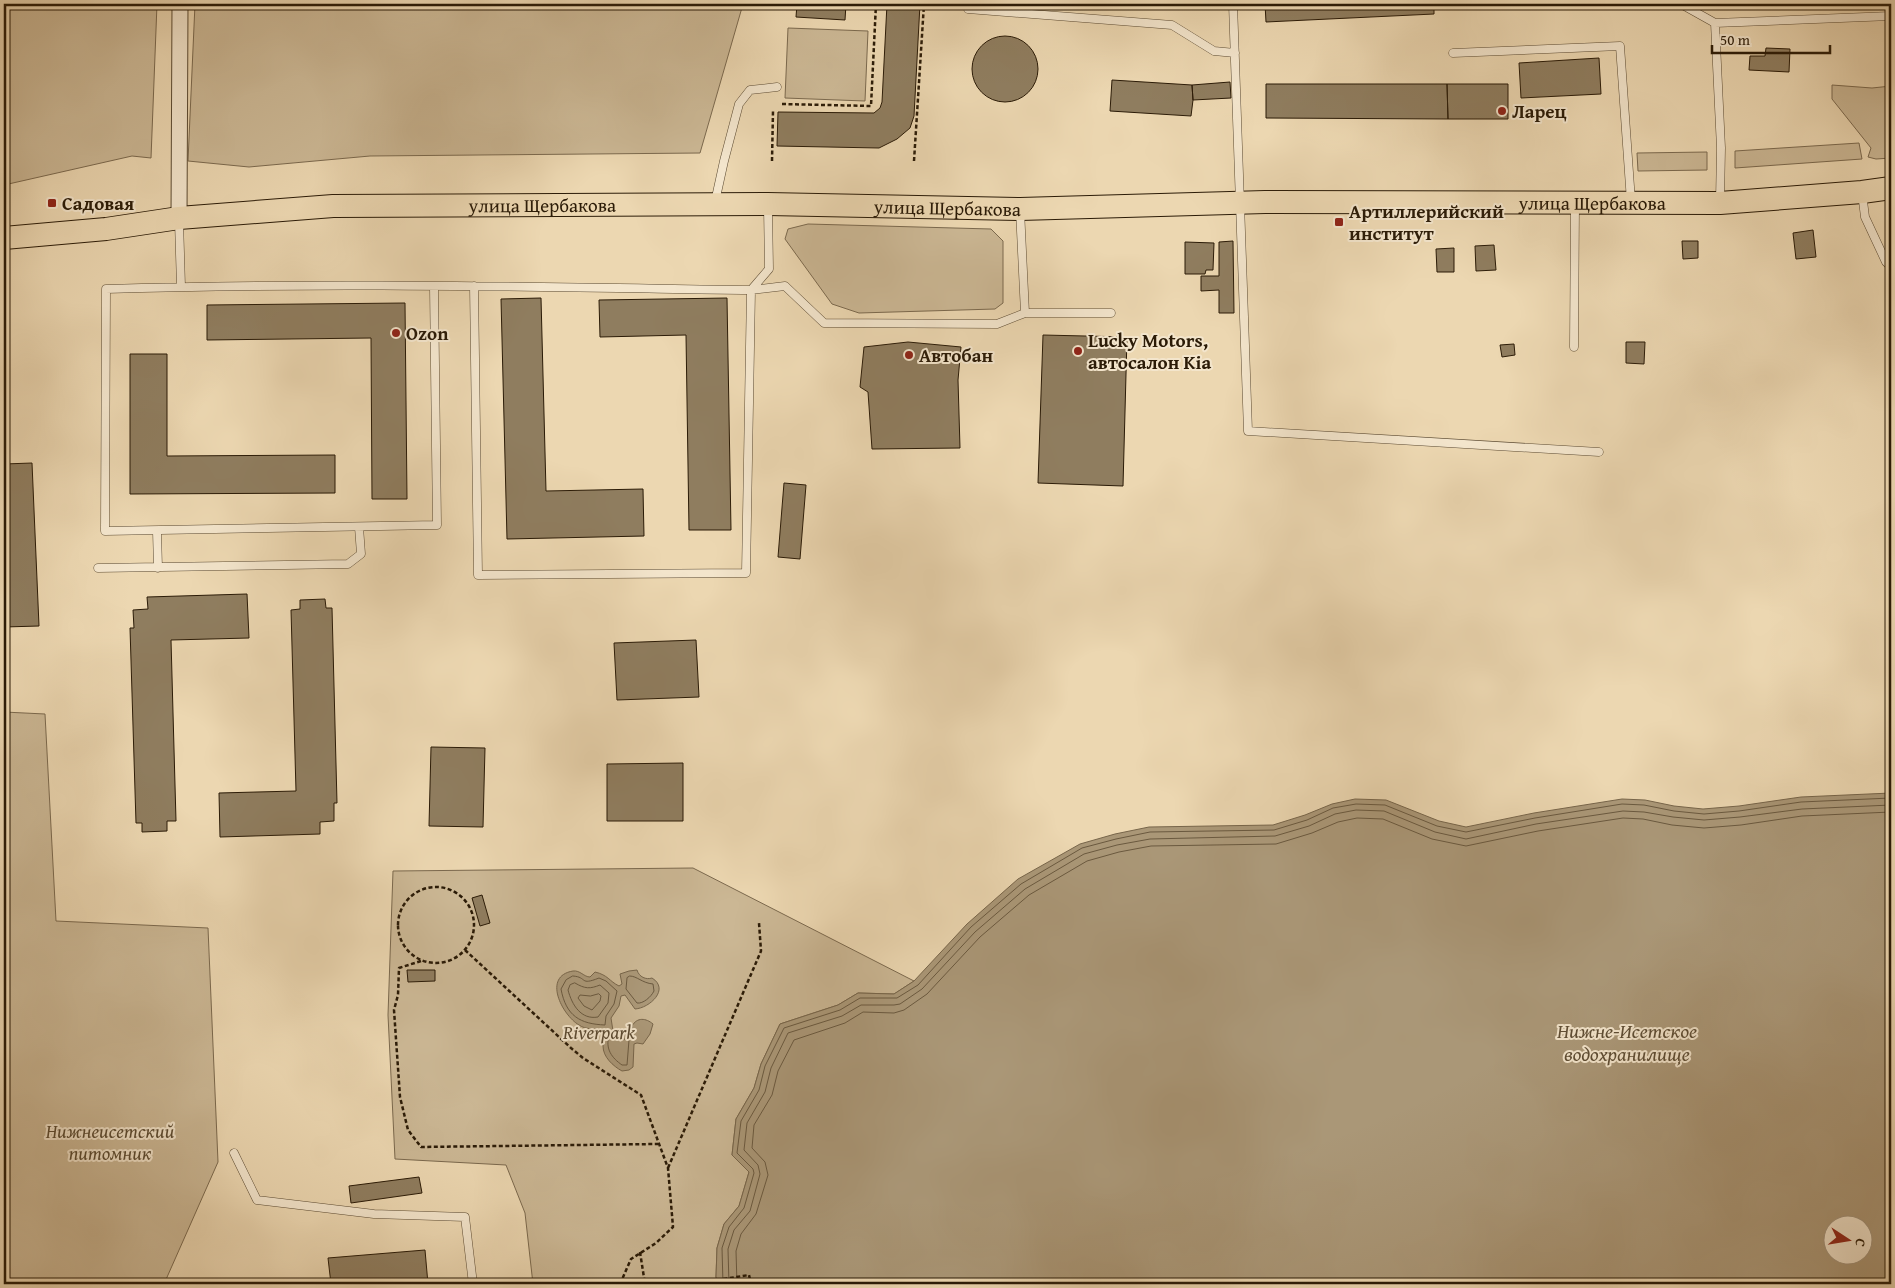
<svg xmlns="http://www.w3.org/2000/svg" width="1895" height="1288" viewBox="0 0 1895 1288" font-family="'Gentium Book Plus',serif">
<rect width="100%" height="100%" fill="#ecd7b1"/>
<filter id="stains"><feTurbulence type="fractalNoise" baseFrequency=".004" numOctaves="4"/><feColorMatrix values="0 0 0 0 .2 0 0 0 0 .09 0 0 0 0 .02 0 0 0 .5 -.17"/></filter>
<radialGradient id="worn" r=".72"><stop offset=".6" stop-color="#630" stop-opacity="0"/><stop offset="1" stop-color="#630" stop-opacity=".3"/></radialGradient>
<path fill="#cbb794" stroke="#7b694e" d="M4,4H157L151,158L132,156L4,185Z
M195,4H743L700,153L370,156L249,167L188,161Z
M788,28L868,31L865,101L785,98Z
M1832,85L1872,88L1891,86V158L1876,159L1868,157L1871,148L1832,99Z
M1859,143L1862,159L1735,168V151Z
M1707,152V170L1638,171L1637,153Z
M808,224L991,229L1003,241V303L995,309L859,313L832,304L785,239L788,229Z
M4,712L45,714L56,921L208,928L218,1162L164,1284H4Z
M693,868L914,981L894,994L858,993L838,1005L780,1024L761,1064L754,1088L736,1119L732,1155L749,1172L739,1206L724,1224L717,1248L716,1277L718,1284H533L525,1213L506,1165L395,1159L388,1015L393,871Z"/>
<path fill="#aa9777" stroke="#77654a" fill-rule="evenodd" d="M1891,793V1284H718L716,1277L717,1248L724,1224L739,1206L749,1172L732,1155L736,1119L754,1088L761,1064L780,1024L838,1005L858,993L894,994L914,981L967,924L1018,879L1080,844L1115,834L1149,827L1273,825L1305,815L1332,804L1355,799L1386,800L1439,821L1466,827L1534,813L1622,799L1645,800L1674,806L1703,809L1739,806L1801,797ZM1832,1226H1862V1256H1832Z
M637,970C639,977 646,980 652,978C670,989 650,1008 635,1009L625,995L621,996L619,1006L611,1018L613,1031L617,1033H633L632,1026C637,1017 646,1018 653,1024L650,1034L643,1044L637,1043L634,1044L633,1067L629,1070L622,1071C613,1066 603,1057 603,1046C603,1040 604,1035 601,1030C593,1028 586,1030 579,1025C562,1015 542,976 573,971C580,970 584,977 590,977L595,972C608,975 609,981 619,986L622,984L620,974L629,971Z"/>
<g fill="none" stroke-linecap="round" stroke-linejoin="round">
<path stroke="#6a593f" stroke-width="1" d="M573,976C588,977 579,986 599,978L606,981L617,991L614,1004L606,1016L605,1025C580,1024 566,1016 561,989L566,980Z
M630,976C637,976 642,983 653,984L654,991C651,997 643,1004 637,1003L626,989L627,978Z
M575,983C585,989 590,989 600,985L609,993L608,1003L598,1017C581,1020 572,1005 568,990L570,985Z
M599,994L601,996L600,1001L592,1010L584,1006L578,998L580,995L590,996Z
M609,1036L629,1040L627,1065H622C612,1058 605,1049 609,1036Z
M723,1284L722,1248L729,1227L744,1208L754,1173L753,1169L737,1153L741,1121L759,1090L765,1066L784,1028L840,1010L860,998H897L918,985L971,927L1021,884L1082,848L1116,839L1150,832L1274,830L1307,820L1333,808L1356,804L1385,805L1437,826L1466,832L1535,818L1622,804L1644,805L1674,811L1704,814L1739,811L1801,802L1891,798
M729,1284L728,1249L734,1230L750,1211L760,1174L758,1165L744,1150L747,1123L765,1092L771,1068L788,1033L842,1016L861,1005H894L900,1004L922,989L975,932L1025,889L1084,854L1117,845L1150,839L1275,836L1309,826L1335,814L1356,810L1384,811L1435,832L1466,839L1536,824L1623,811L1644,812L1673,817L1704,820L1740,817L1802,809L1891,805
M737,1284L736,1251L741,1234L756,1214L768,1175L765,1162L752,1148L754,1125L772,1095L778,1071L794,1040L845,1023L863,1012L894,1013L904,1010L927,994L980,937L1029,895L1087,861L1119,852L1151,846L1276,844L1312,833L1338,822L1357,818L1383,819L1432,839L1466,846L1538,831L1623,818L1643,819L1672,825L1704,828L1741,825L1802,816L1891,812"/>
</g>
<path fill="#8f7d5f" stroke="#2b1b07" d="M797,4H846L845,20L796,17Z
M887,4H920L914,116L910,128L897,139L879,148L777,146L778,112L874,113L880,108L882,102Z
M1127,4H1182V7Z
M1265,4H1434V14L1266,22Z
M972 69a33 33 0 1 1 66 0a33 33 0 1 1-66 0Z
M1766,48L1790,49L1789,72L1749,70L1750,56H1765Z
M1599,58L1601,94L1521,98L1519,63Z
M1112,80L1192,85L1193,100L1191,116L1110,111Z
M1230,82L1231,98L1193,100L1192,85Z
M1266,84H1447L1448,119L1266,118Z
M1447,84H1508V119H1448Z
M1813,230L1816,257L1796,259L1793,233Z
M1233,241L1234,313H1219V290L1201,291V276H1219V242Z
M1682,241H1698V258L1683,259Z
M1185,242L1214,243L1213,270H1206L1205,274H1185Z
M1494,245L1496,270L1476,271L1475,246Z
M1454,248V272H1437L1436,249Z
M541,298L546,491L643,489L644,536L507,539L501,299Z
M727,298L731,530H689L686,335L600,337L599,300Z
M405,303L407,499H372L371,338L207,340V305Z
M1043,335L1127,337L1123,486L1038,483Z
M908,342L961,347L958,380L960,448L872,449L868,392L860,387L864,347Z
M1626,342H1645L1644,364L1626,363Z
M1514,344L1515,355L1502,357L1500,345Z
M130,354H167V456L335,455V493L130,494Z
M32,463L39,626L4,627V464Z
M784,483L806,485L800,559L778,557Z
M247,594L249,638L171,640L176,821H167V831L142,832V823H136L130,628H134L133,610L148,609L147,597Z
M325,599L326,608H332L337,803H334V821L320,822V834L220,837L219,793L296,791L291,610L300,609V600Z
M696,640L699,697L617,700L614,643Z
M431,747L485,748L483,827L429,826Z
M683,763V821H607V764Z
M482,895L490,923L480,926L472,898Z
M407,970H435V981L408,982Z
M419,1177L422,1193L351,1203L349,1186Z
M425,1250L428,1284H383V1282L331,1284L328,1258Z"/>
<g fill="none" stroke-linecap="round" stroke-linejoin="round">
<defs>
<path id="service" d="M1233,4L1248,431L1599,452
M1681,4L1715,23
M968,9L1172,25L1214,51L1235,53
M1453,53L1620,46L1631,201
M1862,193L1865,217L1886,262L1891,267
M1720,201L1721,148L1715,23L1891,16
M715,202L724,161L739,104L750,90L777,87
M1020,210L1025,313
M179,221L181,286
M474,286L478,575L746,573L751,290L769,269L768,207
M434,287L437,525L105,531L106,289C320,282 536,287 751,290L785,286L824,323L997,324L1025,313H1111
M1574,347L1575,204
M157,531L158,568
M98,568L348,564L361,554L359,527
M234,1153L257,1200L374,1214L465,1217L473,1284"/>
<path id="minor" d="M179,218L180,4"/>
<g id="primary">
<path id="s1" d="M4,238L106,229L179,218L333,206L768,204L1020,209L1265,202L1720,203L1862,192L1891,188"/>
</g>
</defs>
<use href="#service" stroke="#5b4a32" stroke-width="9"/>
<use href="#minor" stroke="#5b4a32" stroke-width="17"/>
<use href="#primary" stroke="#2b1b07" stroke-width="24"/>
<path stroke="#2b1b07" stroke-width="2.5" stroke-dasharray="4 2.5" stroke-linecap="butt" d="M782,104L871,106L876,4
M772,161L773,111
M914,161L924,4
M398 925a38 38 0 1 1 76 0a38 38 0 1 1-76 0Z
M465,950L571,1048L583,1058L641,1095L668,1168L673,1227L656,1243L631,1259L620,1284
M421,961L399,968L398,995L394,1010L400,1097L408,1130L421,1147L658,1144
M668,1168L761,951L759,923
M640,1252L645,1284
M717,1280L749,1275L751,1284"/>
<use href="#service" stroke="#f3e5cc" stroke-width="8"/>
<use href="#minor" stroke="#f3e5cc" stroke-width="15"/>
<use href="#primary" stroke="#ecd7b1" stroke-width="22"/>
</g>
<g fill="#8f2418" stroke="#f3e5cc" stroke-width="2">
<circle cx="1502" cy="111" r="5"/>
<rect x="47" y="198" width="10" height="10" rx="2.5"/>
<rect x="1334" y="217" width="10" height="10" rx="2.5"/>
<circle cx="396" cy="333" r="5"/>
<circle cx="1078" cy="351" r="5"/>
<circle cx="909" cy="355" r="5"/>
</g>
<g text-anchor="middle" stroke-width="4" stroke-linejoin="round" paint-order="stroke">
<g font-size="19" font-weight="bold" fill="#2b1b07" stroke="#f3e5cc" text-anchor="start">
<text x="1512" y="118">Ларец</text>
<text x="62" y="210">Садовая</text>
<text x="1349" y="218">Артиллерийский<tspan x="1349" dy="22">институт</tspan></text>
<text x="406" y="340">Ozon</text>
<text x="1088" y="347">Lucky Motors,<tspan x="1088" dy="22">автосалон Kia</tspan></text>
<text x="919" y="362">Автобан</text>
</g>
<g font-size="19" fill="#2b1b07" stroke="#f3e5cc">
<text dy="7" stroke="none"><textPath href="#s1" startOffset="1590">улица Щербакова</textPath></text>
<text dy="7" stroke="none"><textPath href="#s1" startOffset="540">улица Щербакова</textPath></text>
<text dy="7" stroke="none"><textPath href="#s1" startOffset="945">улица Щербакова</textPath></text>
</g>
<g font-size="19" font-style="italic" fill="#5b4a31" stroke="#f3e5cc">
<text x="599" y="1039">Riverpark</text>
<text x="110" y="1138">Нижнеисетский<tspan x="110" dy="22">питомник</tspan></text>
</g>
<g font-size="20" font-style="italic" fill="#5e4d34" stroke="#f3e5cc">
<text x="1627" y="1038">Нижне-Исетское<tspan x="1627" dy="23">водохранилище</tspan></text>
</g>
</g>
<rect width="1895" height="1288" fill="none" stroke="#ecd7b1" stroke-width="20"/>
<rect x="5" y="5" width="1885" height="1278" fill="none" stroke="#2b1b07" stroke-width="2.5"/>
<rect x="10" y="10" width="1875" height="1268" fill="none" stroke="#2b1b07"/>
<g transform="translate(1848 1240) rotate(102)"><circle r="24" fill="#f3e5cc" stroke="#a3947d"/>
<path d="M0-4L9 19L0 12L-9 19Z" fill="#8f2418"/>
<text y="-8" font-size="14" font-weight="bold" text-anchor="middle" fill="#2b1b07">С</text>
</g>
<path d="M1712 45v8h118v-8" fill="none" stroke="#2b1b07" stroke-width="2.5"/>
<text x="1720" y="45" font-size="15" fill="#2b1b07" stroke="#f3e5cc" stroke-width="4" paint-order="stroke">50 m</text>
<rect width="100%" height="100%" filter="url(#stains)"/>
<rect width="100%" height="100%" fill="url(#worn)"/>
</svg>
